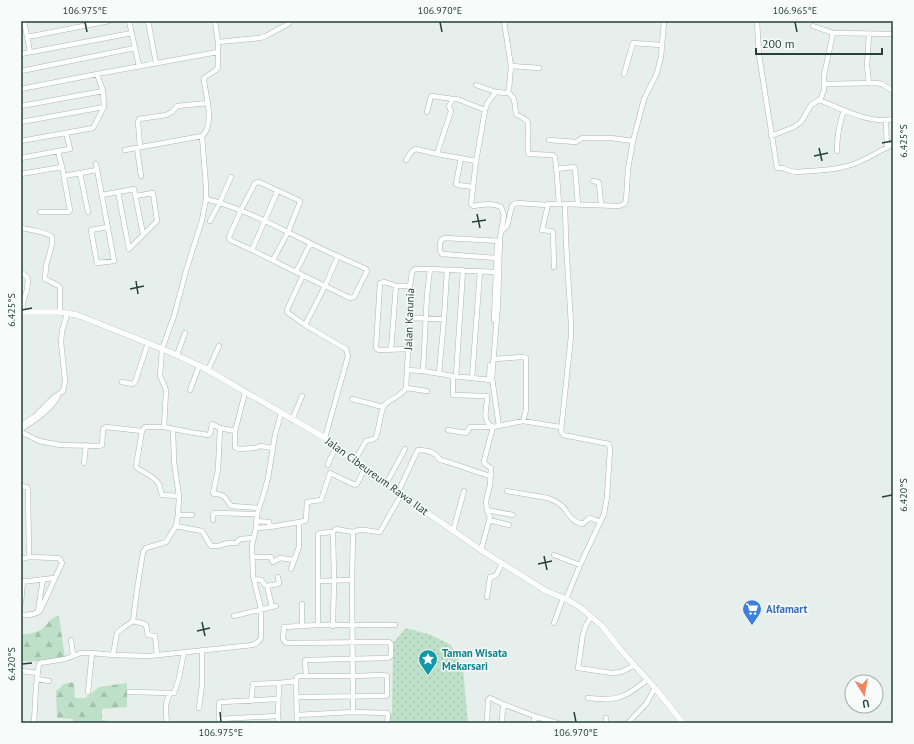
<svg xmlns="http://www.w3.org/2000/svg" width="914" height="744" viewBox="0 0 914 744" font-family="'PT Sans',sans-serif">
<defs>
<pattern id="green-dots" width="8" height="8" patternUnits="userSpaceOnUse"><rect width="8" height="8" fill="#bfe0c8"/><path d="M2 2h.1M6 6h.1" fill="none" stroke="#a4c1ad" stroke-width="1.8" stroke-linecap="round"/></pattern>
<pattern id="forest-firs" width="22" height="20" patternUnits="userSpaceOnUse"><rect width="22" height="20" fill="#bfe0c8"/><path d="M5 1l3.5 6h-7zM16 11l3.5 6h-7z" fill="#a4c1ad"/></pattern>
</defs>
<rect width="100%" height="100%" fill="#e6efeb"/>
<path fill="url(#green-dots)" d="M406,628L431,635L451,645L463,668L468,723H388L392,712L393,643Z"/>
<path fill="url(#forest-firs)" d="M59,616L65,658L59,662L21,661V634C27,635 39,632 43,628C50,622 49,618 59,616Z
M74,682L75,698H85L99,687L127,683V707L102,709V720L117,722V723H73V719L57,718L56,691L64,684Z"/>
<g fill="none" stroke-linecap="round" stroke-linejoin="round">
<defs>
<path id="minor" d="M24,21L30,52
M129,21L139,66
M148,21L156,63
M215,21L218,42V67L216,70L204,78V81C206,95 215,126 202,136L206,186V199L202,220L186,271L174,316L162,349L160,376L165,387L166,391L164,427L189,432L208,435L210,434L212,424L220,428L235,431
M757,21L759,55L777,168H783C791,173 801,172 810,171C825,170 840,169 854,164C867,159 880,151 893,144
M813,26L833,33L893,34
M27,37L109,21
M218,42L260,38L266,36L288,24L291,21
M21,54L132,33
M511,66L539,68
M21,71L135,48
M97,74L218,52
M624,74L633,43L661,45
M869,83L867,66L869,34
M824,84L876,83L882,84L893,91
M476,85L496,92
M21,89L97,74L103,91L104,107
M508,92L514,99L516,114C519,117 525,118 527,121C531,126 525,145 529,154L553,155L555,157L557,176L559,204
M819,100C840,108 871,125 893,119
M21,106L103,91
M427,112L431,96H432L453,99
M886,121L887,148
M21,122L104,107L93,128L21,141
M771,136L794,127L801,122L811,105L819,100L821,98L824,90V75L833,33
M549,140L576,142L582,138H611L633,141
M140,147L138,122L139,119L166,115L172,112L177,106L208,103
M137,148L141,176
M125,150L202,136
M837,151C837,135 839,124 844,110
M437,154L451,111L449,106L453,99H457L485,110
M21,158L58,151
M461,158L456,184L458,185L473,187
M406,160L412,151L416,149L437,154L476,161
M96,164L114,261L97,263L91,230L107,227
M556,169L574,167L575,168L578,204
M80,173L88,212
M21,174L62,167L58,151L70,149L66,133
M64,176L97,170
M593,181L598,182L599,183L601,204
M118,192L129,249L157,221L153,193L136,196
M102,195L134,189L143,234
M206,199C242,208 275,226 308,242C327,252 347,260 366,269L367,271L354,297L350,298L296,272L252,250L230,240L229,237L241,210L255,183L259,182L300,201V202L288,232L273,260
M40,212H69L70,210L62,167
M210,221L220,202L231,177
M21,228C27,229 49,233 52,237C54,243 47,260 46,266C46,270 45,275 45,279L59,286L60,288V312
M502,231L507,226L512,206L514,204L517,203L548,205
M252,250L277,192
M496,258L442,254L440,251C440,246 439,239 445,238L482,240L500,241
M554,267L553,232L551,231L542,230L548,205V204H561
M21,272L27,277L28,280L27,290L23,302V312
M296,272L310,244
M303,275L287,310V312L305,325L346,349L348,356L325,438
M410,318L444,319
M494,320L497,245
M305,325L325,286L338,256
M408,349L379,350L377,349L376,347L380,283L385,282L396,286H410
M391,350L396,286
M177,355L185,333
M494,359L523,357L526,358V410L523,421
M208,370L219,346
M407,370L423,371L453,376L491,380
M423,371L427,295L430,269
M439,373L444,319L447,270
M453,376V395L487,396C488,407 480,420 493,427L484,461L485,464L491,468L490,485L486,501L487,510L490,517L481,550
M456,376L463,270
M472,378L480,272
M489,379L490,365
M122,382L133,384L135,382L148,343
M406,388L427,391
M190,390L199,366
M245,393L235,431V447L236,448L239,449L255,448L260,446L273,448
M352,399L383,407
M292,420L302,396
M21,425L34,417L53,398L63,391L64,387L65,380L61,342L62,331L67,314
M499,426L492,378L498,304L500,238L504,215L501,207C492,202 482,205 473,206L471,204L476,161L479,145L485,110L487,104L491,98L496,92L506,93L508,92L509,89L511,66L504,21
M164,427H145L142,431L136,466L137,468C143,472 155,477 158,483C161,486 160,491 162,495L179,496
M220,428L218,470L213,493L214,494C224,493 226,499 231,506L258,508
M21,429C34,421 53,409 59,394
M448,430L466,433L470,427H493L523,421L560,427
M21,432L39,441L60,445L99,446L102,445L103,429L106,427L142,431
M354,462L366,441L374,439L376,437C379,430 380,412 384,406C389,399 402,396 406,388L410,318V286L412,272L415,269H430L495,272
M84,463L86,445
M328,465L330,459L336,448
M386,484L405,449
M21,486L27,487L28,490L29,557
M507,491L548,498C553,500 558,502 562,506C570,514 570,522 583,524L588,519L591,518L600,522
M398,492L415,456L418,450C427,450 436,452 440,460C458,464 474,472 491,476
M487,510L513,515
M178,515H192
M213,520V515L214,513L257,514
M489,520L509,525
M256,521L269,522L270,527
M176,526L202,531L211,546H218L228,543H236L240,539L253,538
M256,528L270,527L305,521L306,519L307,502L321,500L330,473L355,485L357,484L364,470
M453,531L464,491
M554,555L580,565
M252,557H271L272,561L273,562L280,558L294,560
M21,559L29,557L58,558L60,559L62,563L40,611C35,615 28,615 21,615
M291,569L299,547V522
M254,579L261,580L265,585L267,586L272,607
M318,581L352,580
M21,582L54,578
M267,586L278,584L279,583L278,577
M487,597L490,577L495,576L497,574L502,563
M566,599L580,565L604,514L607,497L610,449L609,444L563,435L561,431L571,336V324L566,242L565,204L619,206L624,204L626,201L628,169L633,141L644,99L657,73L661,57L664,21
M21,602L23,581
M302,604V626
M38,611L43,579
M234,616L276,606
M591,617L586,625L583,634L578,668L612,673L621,672L635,665
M133,621L145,624L146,625L148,635L155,636L157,655
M554,623L563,598
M318,625V534L320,533L333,532
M333,626L334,580L333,532L336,529L353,532
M71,640L73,655
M113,655L117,633L123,628L133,621L137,590L143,552L146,548L166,542L176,526L178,515L179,496L174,462L173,429
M21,671L38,673
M306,676L305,661L306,660L388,658L391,656V644L389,642L286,643L283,639L284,627L318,625H395
M37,679L49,681
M279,683L278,716L279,723
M88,692L92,653
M129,692L174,693L179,678L184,652
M588,698C597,699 611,700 620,697C630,694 639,686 647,680
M251,701L253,684L279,683L296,681
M199,708L202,685V650
M353,712L352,580L353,532C361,527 371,532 380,532L381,530L401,495
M297,715L353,712L387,713L388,715L387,723
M534,716V723
M219,719L278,716
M34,723L36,686L39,664L40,663L65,659L81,653H92L113,655L149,656L253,645L258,642L261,638V609L253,576L252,545L256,528L257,514L264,493L268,478L275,435L281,414
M167,723C166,712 164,703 170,694
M219,723V703L221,702L278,699
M297,723L296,681L297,677L299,676H353L383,675L387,676V695L386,696L297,697
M487,723L488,700L490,698L503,704L534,716L557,723
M502,723L503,704
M606,723V718
M628,723L646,704L655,688"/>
<path id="tertiary" d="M21,312H60L77,315L148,343L172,353L204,368L325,438L354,462L481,550L546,591L566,599L581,608L602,626L620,649L655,688L683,723"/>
</defs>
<use href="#minor" stroke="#a8b8b2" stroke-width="5.5"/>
<use href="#tertiary" stroke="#a8b8b2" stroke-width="6"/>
<use href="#minor" stroke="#fff" stroke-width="4.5"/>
<use href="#tertiary" stroke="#fff" stroke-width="5.5"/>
</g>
<path fill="none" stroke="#24423a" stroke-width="1.5" d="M85,22L87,32M440,22L442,32M795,22L797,32M882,143L892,141M819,148L822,161M814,156L828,153M477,214L480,228M472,222L486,220M136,281L138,294M130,289L144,286M22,310L32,308M882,497L892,495M544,556L547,570M538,564L552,561M202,622L205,636M197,631L210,628M22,664L32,663M220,712L221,722M574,712L576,722"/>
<defs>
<symbol id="supermarket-pin" viewBox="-11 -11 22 30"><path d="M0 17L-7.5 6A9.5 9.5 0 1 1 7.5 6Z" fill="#3f7fe0" stroke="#f7fbf9"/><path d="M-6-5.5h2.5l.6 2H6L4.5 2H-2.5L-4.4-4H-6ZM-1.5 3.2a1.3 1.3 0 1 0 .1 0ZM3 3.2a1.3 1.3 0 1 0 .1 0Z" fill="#fff"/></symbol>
<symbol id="sight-pin" viewBox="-11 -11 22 30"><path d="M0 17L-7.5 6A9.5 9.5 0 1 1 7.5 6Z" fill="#0f9aa8" stroke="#f7fbf9"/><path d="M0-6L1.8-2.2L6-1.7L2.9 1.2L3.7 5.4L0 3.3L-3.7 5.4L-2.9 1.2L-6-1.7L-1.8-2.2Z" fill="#fff"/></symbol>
</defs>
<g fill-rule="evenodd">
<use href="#supermarket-pin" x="741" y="598" width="22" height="30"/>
<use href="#sight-pin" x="417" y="648" width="22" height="30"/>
</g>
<g text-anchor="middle" stroke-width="3" stroke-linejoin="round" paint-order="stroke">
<g font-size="11" fill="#24423a" stroke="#f7fbf9">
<text transform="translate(409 319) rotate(-88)" y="4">Jalan Karunia</text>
<text transform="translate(377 476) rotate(36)" y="4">Jalan Cibeureum Rawa Ilat</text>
</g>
<g font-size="11" font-weight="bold" fill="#366cbe" stroke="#f7fbf9" text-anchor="start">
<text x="766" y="613">Alfamart</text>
</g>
<g font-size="11" font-weight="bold" fill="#0d838f" stroke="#f7fbf9" text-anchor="start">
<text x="442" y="657">Taman Wisata<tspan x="442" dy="13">Mekarsari</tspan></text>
</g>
</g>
<rect width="914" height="744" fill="none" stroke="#f7fbf9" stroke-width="44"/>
<g transform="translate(864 694) rotate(169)"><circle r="19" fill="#f7fbf9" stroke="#a3b1ad"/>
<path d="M0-3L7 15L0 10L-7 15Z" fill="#f4845f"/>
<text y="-6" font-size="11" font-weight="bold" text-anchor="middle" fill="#24423a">U</text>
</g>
<path d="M756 48v6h126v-6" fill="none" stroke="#24423a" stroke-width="2"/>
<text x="762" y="48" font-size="12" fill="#24423a" stroke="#f7fbf9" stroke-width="3" paint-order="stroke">200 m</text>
<rect x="22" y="22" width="870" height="700" fill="none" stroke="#24423a" stroke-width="1.5"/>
<g font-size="10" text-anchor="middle" fill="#24423a">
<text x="85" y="14">106.975°E</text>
<text x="440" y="14">106.970°E</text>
<text x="795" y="14">106.965°E</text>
<text transform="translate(903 141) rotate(-90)" y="4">6.425°S</text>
<text transform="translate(11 310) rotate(-90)" y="4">6.425°S</text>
<text transform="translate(903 495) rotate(-90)" y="4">6.420°S</text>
<text transform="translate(11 664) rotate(-90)" y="4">6.420°S</text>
<text x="221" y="736">106.975°E</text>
<text x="576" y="736">106.970°E</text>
</g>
</svg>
